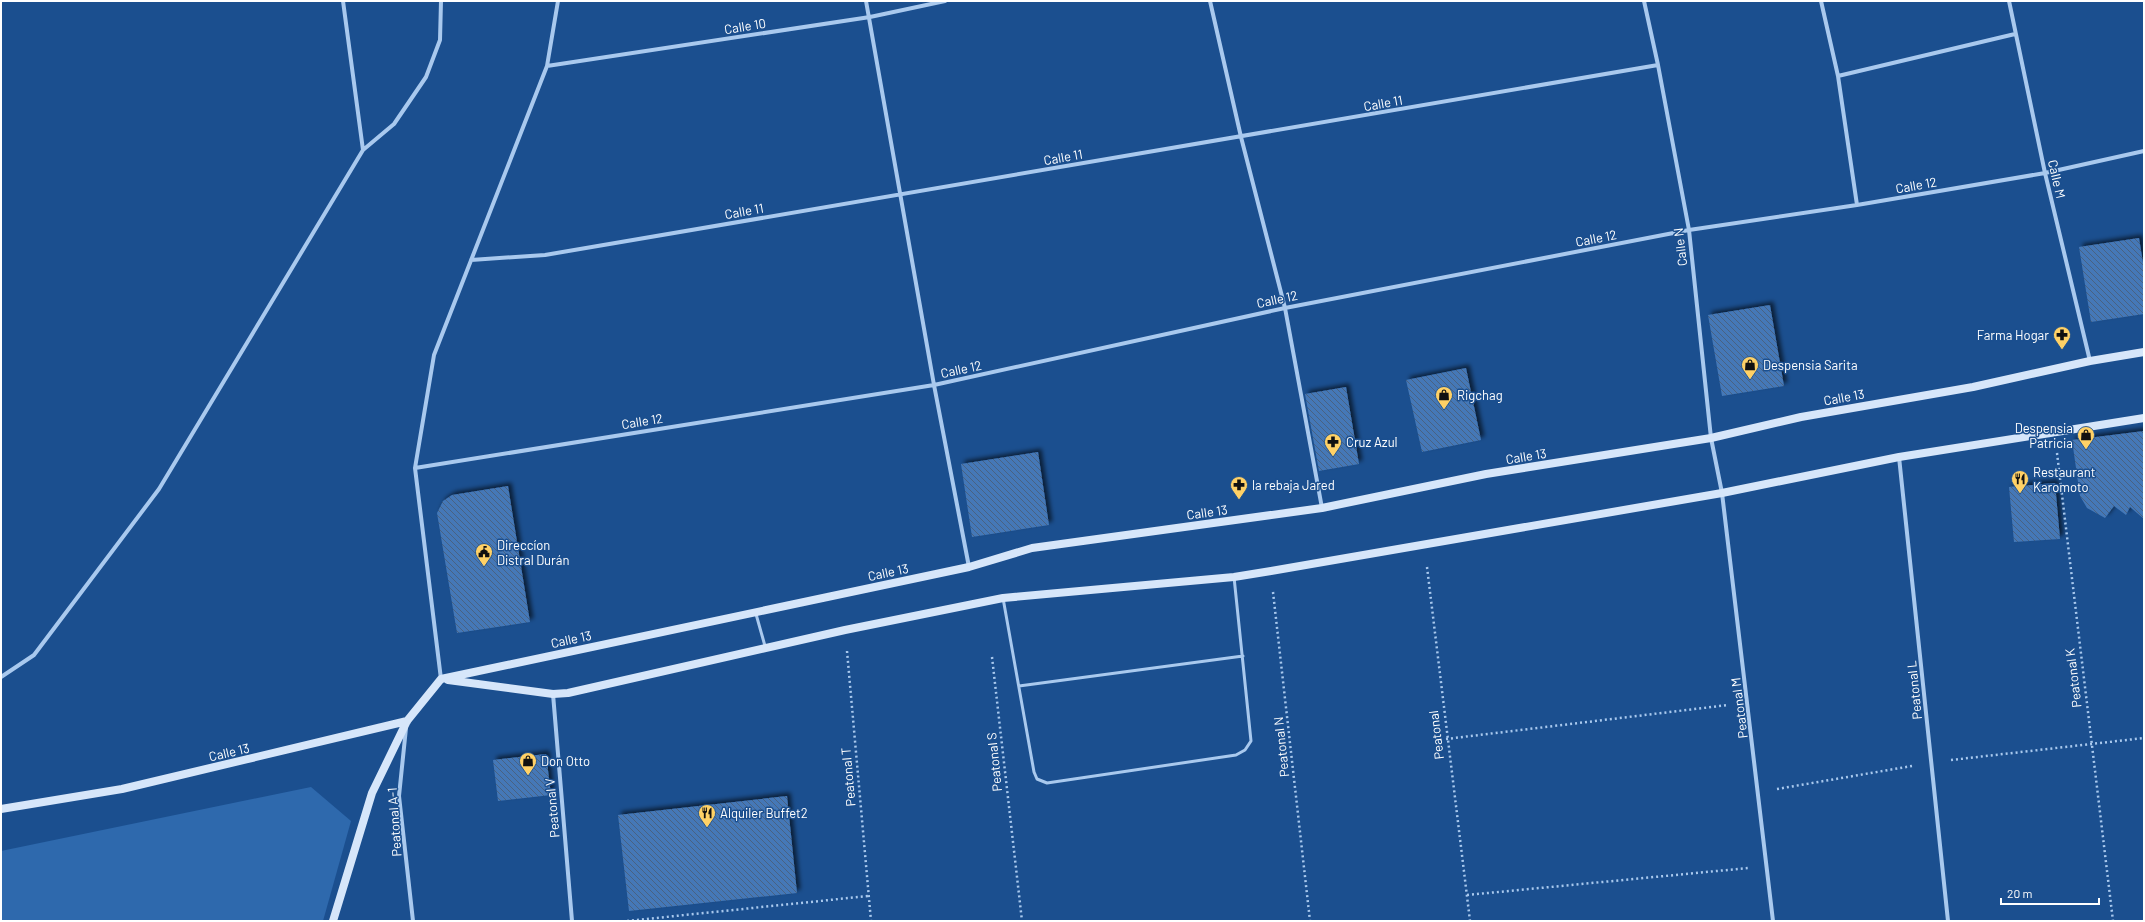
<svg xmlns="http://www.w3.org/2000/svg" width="2145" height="922" viewBox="0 0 2145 922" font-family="Barlow,sans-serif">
<defs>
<pattern id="building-back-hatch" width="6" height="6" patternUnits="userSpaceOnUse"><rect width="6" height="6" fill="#4478b7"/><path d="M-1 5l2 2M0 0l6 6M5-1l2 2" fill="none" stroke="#486282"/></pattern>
<filter id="shadow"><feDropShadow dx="3.5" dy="-3.5" stdDeviation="2" flood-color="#0009"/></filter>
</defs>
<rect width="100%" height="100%" fill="#1b4f8f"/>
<path fill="#2e69ad" d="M311,787L351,821L323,921H1V851Z"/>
<path fill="url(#building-back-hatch)" filter="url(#shadow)" d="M2139,238L2144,269V314L2091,322L2079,247Z
M1770,305L1784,386L1722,396L1708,315Z
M1466,368L1481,440L1422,452L1406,380Z
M1346,387L1359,464L1319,471L1305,394Z
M2144,431V519L2130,507L2126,515L2114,506L2105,518L2087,508L2080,496L2072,440Z
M1038,452L1049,525L972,537L961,464Z
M2055,483L2060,539L2014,542L2009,487Z
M508,486L530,622L457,633L437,513L443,501L452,495Z
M546,754L551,795L498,801L493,760Z
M787,796L797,893L629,911L618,815Z"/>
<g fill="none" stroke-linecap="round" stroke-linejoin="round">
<path stroke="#a9c9ee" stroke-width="2.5" stroke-dasharray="2 3" stroke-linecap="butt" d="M2057,453L2113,921
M1427,567L1470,921
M1273,592L1310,921
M847,651L871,921
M992,657L1022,921
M1446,739L1728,705
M1951,760L2144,738
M1777,789L1912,766
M1467,895L1748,868
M627,921L868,896"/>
<path stroke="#a9c9ee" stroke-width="3" d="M1003,598L1034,772L1037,779L1047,783L1236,755L1245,750L1251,741L1234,577
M756,614L765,646
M1019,686L1243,656"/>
<path stroke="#a9c9ee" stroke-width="4" d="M343,1L363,150
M866,1L934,385L969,567
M1210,1L1241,137L1285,308L1322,508
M1644,1L1658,65L1689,230L1711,438L1722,493L1773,921
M1821,1L1838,76L1857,205
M2009,1L2045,173L2090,361
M547,66L870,17L945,1
M1838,76L2015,34
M471,260L545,255L1658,65
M1899,457L1948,921
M415,468L934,385L1285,308L1689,230L1857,205L2045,173L2144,151
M1,677L34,655L159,489L363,150L394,124L426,77L440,40L441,1
M441,679L415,468L434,355L547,66L558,1
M553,694L572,921
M406,728L399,796L413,921"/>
<path stroke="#d6e6fa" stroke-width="8" d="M448,680L553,694L568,693L845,630L1003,598L1234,577L1271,571L1722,493L1899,457L2144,418
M1,809L122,789L407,721
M333,921L372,793L407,721L441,679L969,567L1032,548L1322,508L1486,474L1711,438L1801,417L1973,387L2090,361L2144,352"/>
</g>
<defs>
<symbol id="pharmacy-pin" viewBox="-11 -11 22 30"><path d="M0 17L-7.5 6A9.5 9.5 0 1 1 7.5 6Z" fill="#ffd166" stroke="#1b4f8f"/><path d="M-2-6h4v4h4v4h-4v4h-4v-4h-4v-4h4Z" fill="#111"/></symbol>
<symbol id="shop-pin" viewBox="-11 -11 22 30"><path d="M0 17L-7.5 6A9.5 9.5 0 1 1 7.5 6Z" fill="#ffd166" stroke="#1b4f8f"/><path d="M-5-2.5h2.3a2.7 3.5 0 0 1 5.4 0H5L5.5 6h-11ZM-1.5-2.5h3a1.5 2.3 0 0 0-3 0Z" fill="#111"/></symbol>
<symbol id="restaurant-pin" viewBox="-11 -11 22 30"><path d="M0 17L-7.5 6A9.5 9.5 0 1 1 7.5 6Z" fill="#ffd166" stroke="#1b4f8f"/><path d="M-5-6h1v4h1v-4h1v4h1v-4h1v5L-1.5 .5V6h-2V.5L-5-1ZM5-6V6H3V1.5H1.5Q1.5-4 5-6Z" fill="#111"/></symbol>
<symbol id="civic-pin" viewBox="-11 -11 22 30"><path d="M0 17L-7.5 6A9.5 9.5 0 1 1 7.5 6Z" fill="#ffd166" stroke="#1b4f8f"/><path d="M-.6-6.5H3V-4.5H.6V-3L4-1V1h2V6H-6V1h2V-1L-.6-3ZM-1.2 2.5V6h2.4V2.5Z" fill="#111"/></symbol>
</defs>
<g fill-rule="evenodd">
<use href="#pharmacy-pin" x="2052" y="325" width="20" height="27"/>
<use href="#shop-pin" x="1740" y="355" width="20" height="27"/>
<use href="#shop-pin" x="1434" y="385" width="20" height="27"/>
<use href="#shop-pin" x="2076" y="425" width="20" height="27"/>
<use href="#pharmacy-pin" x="1323" y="432" width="20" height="27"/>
<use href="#restaurant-pin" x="2010" y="469" width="20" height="27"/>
<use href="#pharmacy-pin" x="1229" y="475" width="20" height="27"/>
<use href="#civic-pin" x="474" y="542" width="20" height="27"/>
<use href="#shop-pin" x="518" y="751" width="20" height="27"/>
<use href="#restaurant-pin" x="697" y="803" width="20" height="27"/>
</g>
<g text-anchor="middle" stroke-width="3" stroke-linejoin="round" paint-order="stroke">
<g font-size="13" fill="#fff" stroke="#1b4f8f">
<text transform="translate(745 26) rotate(-9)" y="5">Calle 10</text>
<text transform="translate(1383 103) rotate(-10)" y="5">Calle 11</text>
<text transform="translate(1063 157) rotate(-10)" y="5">Calle 11</text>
<text transform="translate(2057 179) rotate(77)" y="5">Calle M</text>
<text transform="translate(1916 185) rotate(-10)" y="5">Calle 12</text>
<text transform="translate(744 211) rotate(-10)" y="5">Calle 11</text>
<text transform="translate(1596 238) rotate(-11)" y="5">Calle 12</text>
<text transform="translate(1680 247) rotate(-97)" y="5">Calle N</text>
<text transform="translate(1277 299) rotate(-12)" y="5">Calle 12</text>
<text transform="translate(961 369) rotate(-12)" y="5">Calle 12</text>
<text transform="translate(1844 397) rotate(-10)" y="5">Calle 13</text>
<text transform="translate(642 421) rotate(-9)" y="5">Calle 12</text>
<text transform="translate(1526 456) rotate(-9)" y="5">Calle 13</text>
<text transform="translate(1207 512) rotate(-8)" y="5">Calle 13</text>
<text transform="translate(888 572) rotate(-12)" y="5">Calle 13</text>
<text transform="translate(571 639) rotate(-12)" y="5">Calle 13</text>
<text transform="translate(2073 678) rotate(-97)" y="5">Peatonal K</text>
<text transform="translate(1914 690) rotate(-96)" y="5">Peatonal L</text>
<text transform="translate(1739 708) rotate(-97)" y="5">Peatonal M</text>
<text transform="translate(1436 735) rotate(-97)" y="5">Peatonal</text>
<text transform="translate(1281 747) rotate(-96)" y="5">Peatonal N</text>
<text transform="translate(229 752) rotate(-13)" y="5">Calle 13</text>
<text transform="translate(994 762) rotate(-96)" y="5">Peatonal S</text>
<text transform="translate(848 777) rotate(-95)" y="5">Peatonal T</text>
<text transform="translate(552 808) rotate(-95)" y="5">Peatonal V</text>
<text transform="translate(394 822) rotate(-94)" y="5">Peatonal A-1</text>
</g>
<g font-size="13" fill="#fff" stroke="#1b4f8f" text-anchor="start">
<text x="2049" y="340" text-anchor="end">Farma Hogar</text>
<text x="1763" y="370">Despensia Sarita</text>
<text x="1457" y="400">Rigchag</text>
<text x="2073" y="433" text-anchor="end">Despensia<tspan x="2073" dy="15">Patricia</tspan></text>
<text x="1346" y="447">Cruz Azul</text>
<text x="2033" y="477">Restaurant<tspan x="2033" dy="15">Karomoto</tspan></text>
<text x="1252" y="490">la rebaja Jared</text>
<text x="497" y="550">Direccíon<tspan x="497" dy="15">Distral Durán</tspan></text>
<text x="541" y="766">Don Otto</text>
<text x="720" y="818">Alquiler Buffet2</text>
</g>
</g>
<rect width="2145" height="922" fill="none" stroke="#ffffff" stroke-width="4"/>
<path d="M2001 898v6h98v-6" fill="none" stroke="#ffffff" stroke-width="2"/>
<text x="2007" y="898" font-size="12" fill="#ffffff" stroke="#1b4f8f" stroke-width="3" paint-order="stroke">20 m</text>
</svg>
